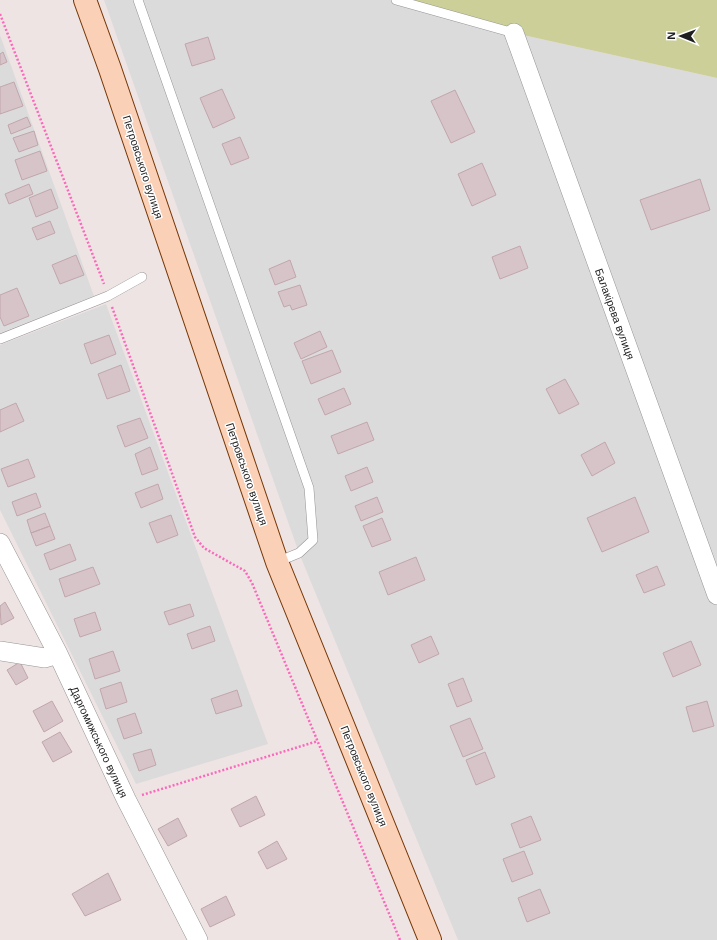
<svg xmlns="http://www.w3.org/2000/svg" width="717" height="940" viewBox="0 0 717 940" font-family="Arial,sans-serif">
<rect width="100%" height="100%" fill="#efe4e4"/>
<path fill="#dcdbdc" d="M104,0H396L514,33L717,78V940H458L299,553Z
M0,35L94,296L0,333Z
M106,304L268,744L136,784L0,510V345Z"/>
<path fill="#cdcf98" d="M396,0H717V78L514,33Z"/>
<path fill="#d6c4c8" stroke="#c1a6ac" d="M208,37L215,59L192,66L185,44Z
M3,52L7,62L0,65V54Z
M14,82L23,106L0,114V87Z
M222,89L235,118L213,128L200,98Z
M455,90L475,132L451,143L431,101Z
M27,117L31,126L11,134L8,125Z
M34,131L38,145L19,152L13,138Z
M240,137L249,158L231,165L222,144Z
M40,151L47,171L22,180L15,160Z
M482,163L496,195L472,206L458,174Z
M700,179L710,210L651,230L640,200Z
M29,184L33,194L9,204L5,194Z
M51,189L58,208L36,217L29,198Z
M50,221L55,233L37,240L32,228Z
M520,246L528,268L500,279L492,257Z
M76,255L84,275L60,284L52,265Z
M290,260L296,277L275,285L269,269Z
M300,285L307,305L292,310L290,305L284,307L278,292Z
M17,288L29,316L4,326L0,317V295Z
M320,331L327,347L301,359L294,343Z
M109,335L116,354L91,364L84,344Z
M332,350L341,372L311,384L302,361Z
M121,365L130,391L107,399L98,374Z
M565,379L579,404L559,414L546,389Z
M344,388L351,404L325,415L318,399Z
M16,403L24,421L0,432V410Z
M140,418L148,438L125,447L117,426Z
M367,422L374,440L338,454L331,436Z
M605,442L615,463L592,476L581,455Z
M150,447L158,469L142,475L135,454Z
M28,459L35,477L8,487L1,469Z
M367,467L373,482L351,491L345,476Z
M158,484L163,499L141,508L135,493Z
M36,493L41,507L17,516L12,502Z
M377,497L383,512L361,521L355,506Z
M635,497L649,532L602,552L587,518Z
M45,513L50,526L31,533L27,520Z
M171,515L178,535L157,543L149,523Z
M382,518L391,540L372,547L363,526Z
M50,526L55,539L36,546L31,533Z
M70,544L76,560L50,570L44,554Z
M416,557L425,580L388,595L379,572Z
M657,566L665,585L644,593L636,575Z
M93,567L100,584L65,597L59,579Z
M5,602L14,618L1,625L0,606Z
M190,604L194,616L169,625L164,612Z
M95,612L101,630L80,637L74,619Z
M210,626L215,641L192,649L187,634Z
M431,636L439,654L419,663L411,645Z
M691,641L701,665L673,677L663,653Z
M113,651L120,671L95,679L89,659Z
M20,662L28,678L16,685L7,670Z
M463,678L472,701L457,707L448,684Z
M121,682L127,702L106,709L100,689Z
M237,690L242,706L216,714L211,699Z
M52,701L63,721L44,732L33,711Z
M707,701L714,726L693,732L686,707Z
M135,713L142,733L124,739L117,719Z
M470,718L483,749L463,757L450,726Z
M60,732L72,752L53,762L42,742Z
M151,749L156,765L139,771L133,754Z
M485,752L495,777L476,785L466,760Z
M256,796L265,815L240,827L231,809Z
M531,816L541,840L520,848L511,824Z
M178,818L187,836L168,846L158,829Z
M277,841L287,859L267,869L258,852Z
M524,851L533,874L512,882L503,859Z
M108,873L121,900L85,916L72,894Z
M540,889L550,913L527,922L518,898Z
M226,896L235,915L210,927L201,909Z"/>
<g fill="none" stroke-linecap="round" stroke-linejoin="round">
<defs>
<path id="lane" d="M138,0L309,488L313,540L299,553L277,562
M396,0L514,33
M0,339L108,296L142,277"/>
<path id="street" d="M514,33L717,595
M0,543L58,654L126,799L198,940
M0,651L45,658L58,654"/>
<path id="secondary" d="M85,0L110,69L277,562L430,940"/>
</defs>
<use href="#lane" stroke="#959595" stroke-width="10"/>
<use href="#street" stroke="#959595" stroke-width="20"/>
<use href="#secondary" stroke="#763604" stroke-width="24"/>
<path stroke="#fb69bc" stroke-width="2.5" stroke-dasharray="2 2" stroke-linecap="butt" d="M0,14L104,284
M112,307L195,537L204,548L245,571L252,583L400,940
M142,795L318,741"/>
<use href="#lane" stroke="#fff" stroke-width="9"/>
<use href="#street" stroke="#fff" stroke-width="19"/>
<use href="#secondary" stroke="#fad0b7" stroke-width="22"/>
</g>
<g text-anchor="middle" stroke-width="3" stroke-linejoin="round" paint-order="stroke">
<g font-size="11" fill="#1e1e1e" stroke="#fff">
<text transform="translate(143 167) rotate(72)" y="4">Петровського вулиця</text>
<text transform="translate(615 314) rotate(70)" y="4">Балакірева вулиця</text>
<text transform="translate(247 474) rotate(71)" y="4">Петровського вулиця</text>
<text transform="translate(99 742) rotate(65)" y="4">Даргомижського вулиця</text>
<text transform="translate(364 776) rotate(68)" y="4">Петровського вулиця</text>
</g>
</g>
<g transform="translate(681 36) rotate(271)" stroke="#ffffff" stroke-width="3" paint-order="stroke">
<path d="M0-3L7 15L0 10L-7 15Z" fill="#1e1e1e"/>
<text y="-6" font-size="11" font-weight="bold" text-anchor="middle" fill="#1e1e1e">N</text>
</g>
</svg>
